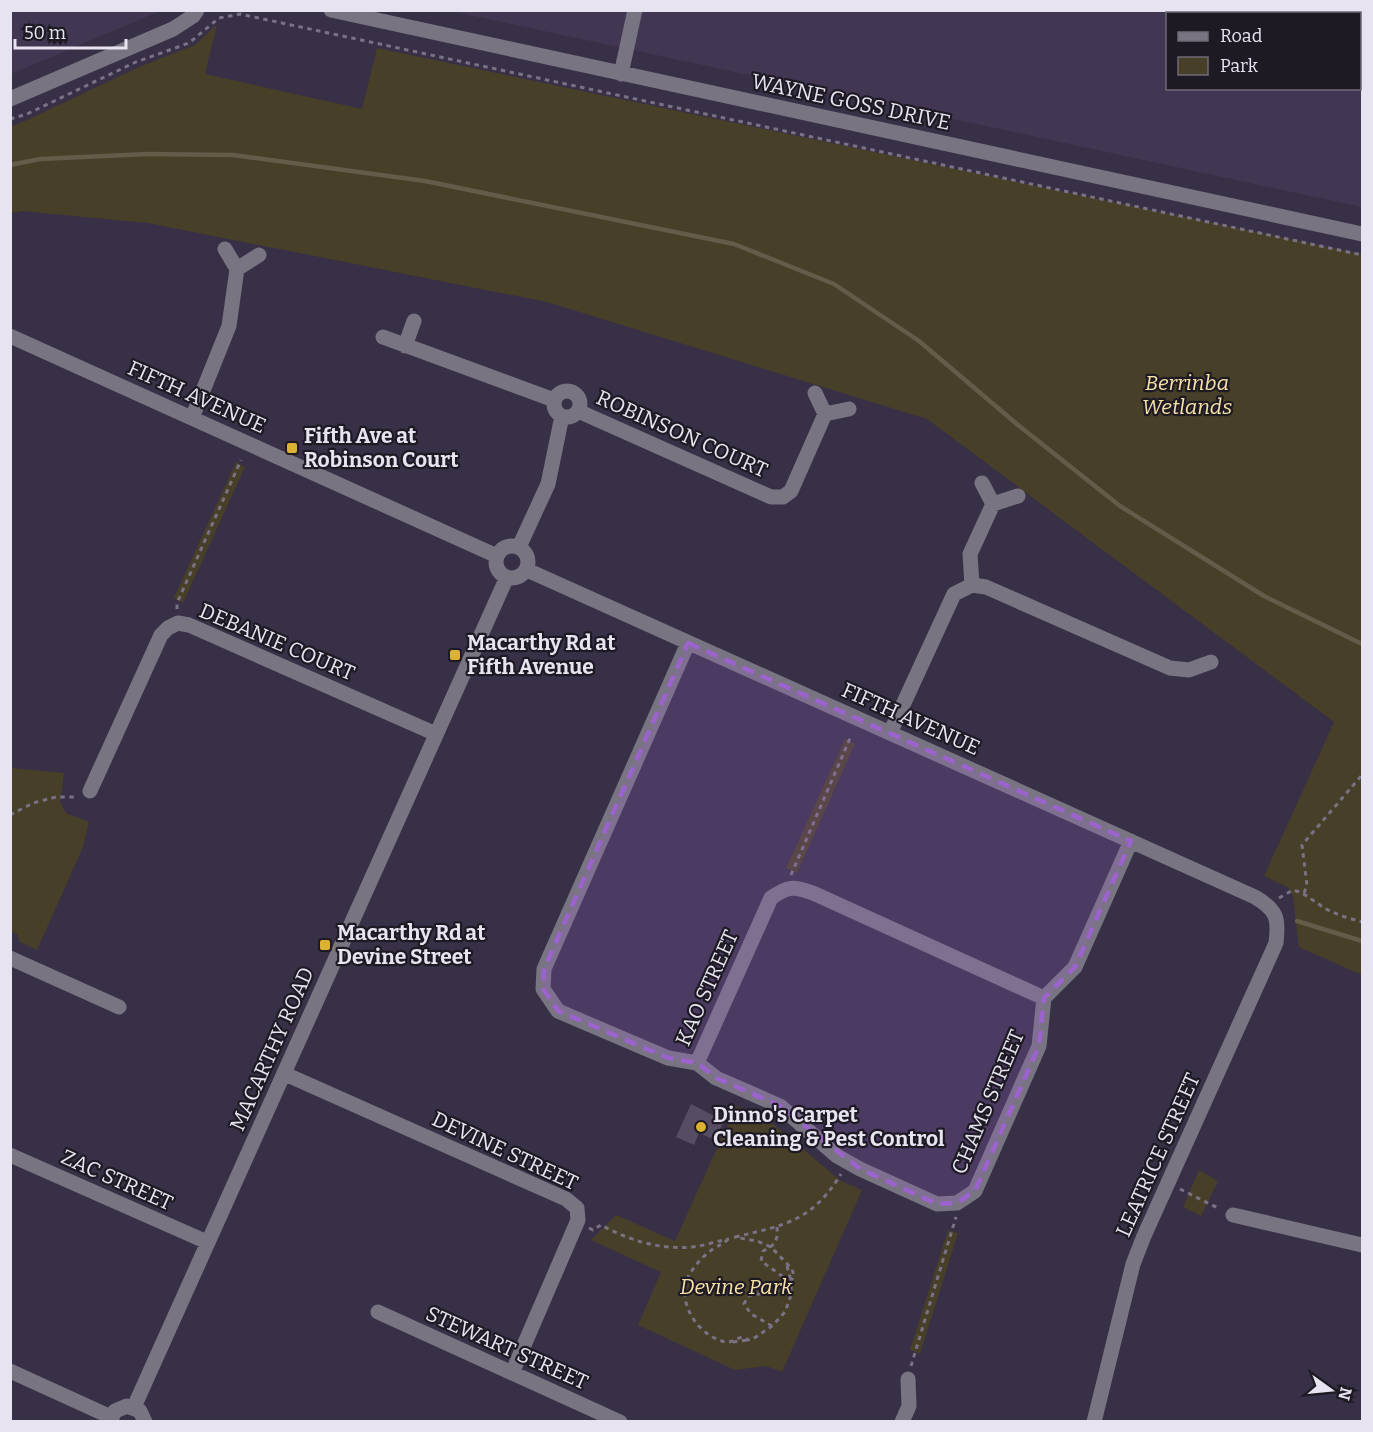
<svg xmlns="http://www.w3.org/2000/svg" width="1373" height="1432" viewBox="0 0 1373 1432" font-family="Bitter,serif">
<rect width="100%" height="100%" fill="#383046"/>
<path fill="#423753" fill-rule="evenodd" d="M11,10H160V11L11,74Z
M451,11H1362V207ZM1168,14H1360V88H1168Z"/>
<path fill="#483f28" d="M217,24L205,74L362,109L377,48L1362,254V975L1299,947L1293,896L1289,888L1264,876L1334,722L927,419L547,302L148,223L22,211L11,213V126L25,121L139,67L195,45Z
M236,462L245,467L183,603L174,598Z
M845,739L855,744L797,873L786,868Z
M11,768L64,773L60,802L66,813L89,822L83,847L37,950L20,942L17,934L11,931Z
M736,1106L773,1124L841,1181L862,1190L782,1372L766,1366L735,1370L638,1325L661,1272L591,1240L616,1215L675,1241Z
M1199,1170L1218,1181L1201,1216L1183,1207Z
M948,1230L958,1233L920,1354L910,1350Z"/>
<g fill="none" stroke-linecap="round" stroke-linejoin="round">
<path stroke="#645b49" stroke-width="4.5" d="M10,165L40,159L148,154L233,155L425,181L734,244L834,284L919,341L1018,425L1120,506L1264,596L1362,644
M1297,921L1362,941"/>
</g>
<path fill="#564d64" d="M691,1104L724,1121L715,1140L699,1133L694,1145L676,1137Z"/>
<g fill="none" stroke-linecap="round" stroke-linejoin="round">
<path stroke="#797285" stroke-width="3" stroke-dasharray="4.5 4.5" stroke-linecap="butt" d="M10,119L27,114L136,62L189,43L219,18L240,14L1362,255
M177,609V603L241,460
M10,815L33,803L56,797H77
M791,875L851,736
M1304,893L1307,885L1302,845L1362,775
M1279,898L1293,890C1307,893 1317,905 1330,911C1340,916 1352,919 1362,922
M1180,1189L1220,1209
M589,1228L593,1230L601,1225C628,1240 660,1250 692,1247C704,1246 717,1241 729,1239
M735,1237C786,1225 812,1221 841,1174
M728,1239C724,1244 719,1245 713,1249C703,1256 694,1266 688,1277C676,1303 699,1337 726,1342C732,1343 736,1338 743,1337L748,1340L753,1339L772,1326L785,1312L791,1295V1281L794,1276L792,1269L771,1247L757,1241L734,1237
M787,1266L791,1281
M772,1326L751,1314L744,1304L748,1296L778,1290L781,1286L782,1276L761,1261L763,1251C775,1245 778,1241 777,1227
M733,1342L748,1340
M911,1366L956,1217"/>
<path stroke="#797482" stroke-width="15" d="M331,10L1362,234
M621,74L635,10
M10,99L173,29L193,16L197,10
M225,249L237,269L259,255
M10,336L497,556
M383,337L554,400
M405,346L414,321
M554 404a13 13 0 1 1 26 0a13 13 0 1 1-26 0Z
M815,393L825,414L849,409
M578,411L771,497H783L791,491L825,414
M192,418L229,326L237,269
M982,483L993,504L1018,496
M496 562a16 16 0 1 1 32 0a16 16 0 1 1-32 0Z
M519,547L548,484L562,416
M527,570L1255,897C1277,910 1279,918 1276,943L1144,1236L1133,1264L1094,1422
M972,585L970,554L993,504
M688,643L544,969L543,989L558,1011L668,1058L697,1063L771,898C788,886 793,886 813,893L1044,998
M890,733L954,594L972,585L986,587L1170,668L1189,670L1211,662
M90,791L161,635L168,628L178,623L189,625L436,734
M10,958L119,1007
M697,1063L716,1078L780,1106L837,1156L860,1169L937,1204L957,1203L975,1191L1039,1046L1044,998L1075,967L1131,841
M285,1074L566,1199L577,1208L578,1220L512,1373
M10,1155L207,1242
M1233,1215L1362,1245
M378,1312L620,1422
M10,1371L111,1417
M134,1407L507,577
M110,1422L115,1411L127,1406L140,1411L145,1422
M902,1422L909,1406L908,1379"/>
</g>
<path fill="#9c63ce" fill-opacity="0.2" stroke="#9c63ce" stroke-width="4.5" stroke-dasharray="12 8" stroke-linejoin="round" d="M688,643L1131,841L1075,967L1044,998L1039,1046L975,1191L957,1203L937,1204L860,1169L780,1106L716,1078L697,1063L668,1058L558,1011L543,989L544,969Z"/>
<g fill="#dcb233" stroke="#1e1a24" stroke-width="2">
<rect x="286" y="442" width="12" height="12" rx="3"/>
<rect x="449" y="649" width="12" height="12" rx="3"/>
<rect x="319" y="939" width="12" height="12" rx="3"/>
<circle cx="701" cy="1127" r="6"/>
</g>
<g text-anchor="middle" stroke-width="4.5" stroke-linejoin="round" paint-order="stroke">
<g font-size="21" fill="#e8e3f1" stroke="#1e1a24">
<text transform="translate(851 102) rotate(12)" y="7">WAYNE GOSS DRIVE</text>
<text transform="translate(197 397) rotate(24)" y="7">FIFTH AVENUE</text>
<text transform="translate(682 434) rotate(24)" y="7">ROBINSON COURT</text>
<text transform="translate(277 642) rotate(23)" y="7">DEBANIE COURT</text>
<text transform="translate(911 719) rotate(24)" y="7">FIFTH AVENUE</text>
<text transform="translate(707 988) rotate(-66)" y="7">KAO STREET</text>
<text transform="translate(272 1049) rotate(-66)" y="7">MACARTHY ROAD</text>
<text transform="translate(988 1102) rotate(-67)" y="7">CHAMS STREET</text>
<text transform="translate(505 1151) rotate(25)" y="7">DEVINE STREET</text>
<text transform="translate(1158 1155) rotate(-66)" y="7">LEATRICE STREET</text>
<text transform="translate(117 1180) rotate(24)" y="7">ZAC STREET</text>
<text transform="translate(507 1348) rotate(24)" y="7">STEWART STREET</text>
</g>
<g font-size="21" font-style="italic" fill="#f9e2a7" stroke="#1e1a24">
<text x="1187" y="390">Berrinba<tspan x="1187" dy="24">Wetlands</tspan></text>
<text x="736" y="1294">Devine Park</text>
</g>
<g font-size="21" font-weight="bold" fill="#e8e3f1" stroke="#1e1a24" text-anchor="start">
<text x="304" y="443">Fifth Ave at<tspan x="304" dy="24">Robinson Court</tspan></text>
<text x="467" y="650">Macarthy Rd at<tspan x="467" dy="24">Fifth Avenue</tspan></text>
<text x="337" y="940">Macarthy Rd at<tspan x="337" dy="24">Devine Street</tspan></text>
<text x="713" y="1122">Dinno's Carpet<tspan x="713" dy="24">Cleaning &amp; Pest Control</tspan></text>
</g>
</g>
<rect width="1373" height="1432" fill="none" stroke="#e8e3f1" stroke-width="24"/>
<rect x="1166" y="12" width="195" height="78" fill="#1e1a24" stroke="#6f6a76" stroke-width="1.5"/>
<rect x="1178" y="32" width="30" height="9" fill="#797482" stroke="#6f6a76" stroke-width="1.5"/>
<text x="1220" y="42" font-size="18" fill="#e8e3f1">Road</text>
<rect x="1178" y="57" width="30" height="18" fill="#483f28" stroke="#6f6a76" stroke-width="1.5"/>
<text x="1220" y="72" font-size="18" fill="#e8e3f1">Park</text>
<g transform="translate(1331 1390) rotate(105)" stroke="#1e1a24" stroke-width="4.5" paint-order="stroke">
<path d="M0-4.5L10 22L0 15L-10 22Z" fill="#e8e3f1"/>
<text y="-9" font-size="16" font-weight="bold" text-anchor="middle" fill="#e8e3f1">N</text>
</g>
<path d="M15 39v9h111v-9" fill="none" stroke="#e8e3f1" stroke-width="3"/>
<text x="24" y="39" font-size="18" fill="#e8e3f1" stroke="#1e1a24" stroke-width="4.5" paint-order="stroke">50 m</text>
</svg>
